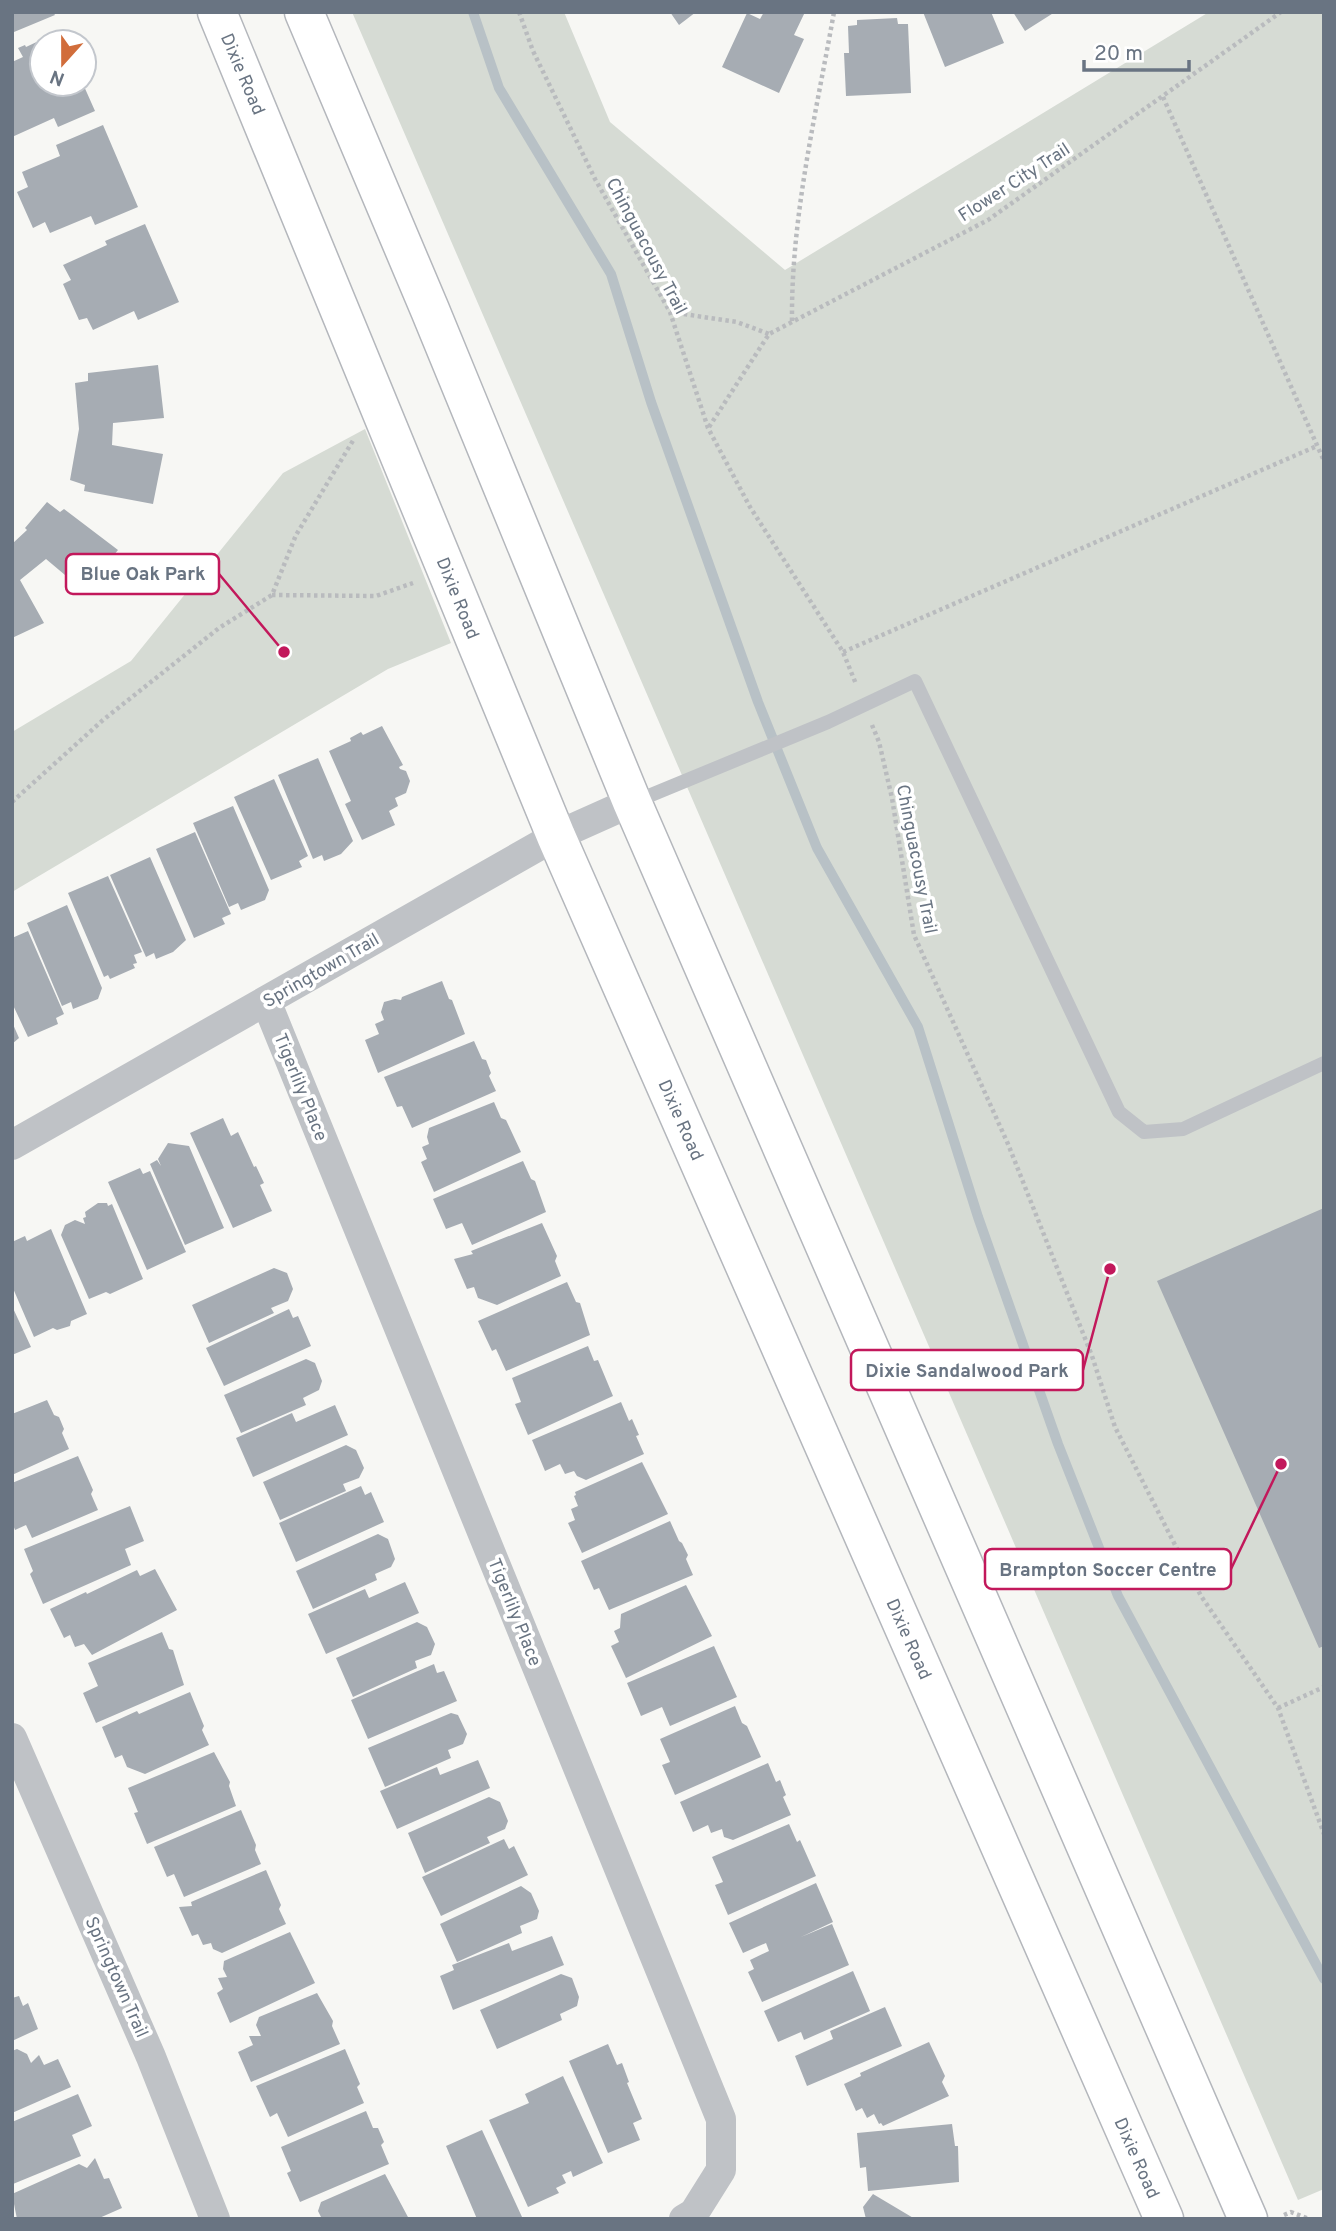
<svg xmlns="http://www.w3.org/2000/svg" width="1336" height="2231" viewBox="0 0 1336 2231" font-family="Overpass,sans-serif">
<rect width="100%" height="100%" fill="#f7f7f4"/>
<path fill="#d6dbd4" d="M352,12H564L610,122L785,270L1209,12H1324V2189L1298,2200Z
M365,429L451,643L388,669L12,892V732L131,661L283,473Z"/>
<g fill="none" stroke-linecap="round" stroke-linejoin="round">
<path stroke="#b8c1c6" stroke-width="10" d="M473,12L499,88L611,274L651,402L758,702L817,848L918,1027L978,1217L1058,1444L1118,1596L1324,1979"/>
</g>
<path fill="#a6acb3" d="M12,12H53L55,15L14,32Z
M670,12H696L679,25Z
M764,12H805L794,35L804,39L779,93L722,67L747,13L760,19Z
M923,12H991L1004,43L945,67Z
M1013,12H1055L1025,31Z
M897,18L898,24H908L911,93L846,96L844,53H849L848,26L857,25V20Z
M60,31L65,42H42V84H83L95,111L58,127L54,118L12,137V62L23,57L18,48L25,45L26,47Z
M103,125L138,207L95,225L91,216L50,233L45,222L33,228L17,192L28,187L22,172L60,156L56,145Z
M145,224L179,302L138,320L134,311L93,330L87,318L79,320L63,284L71,280L63,265L107,245L105,241Z
M158,365L164,418L113,423L112,445L163,454L153,504L84,491L85,485L70,480L79,429L75,383L88,381V373Z
M47,502L60,512L64,509L118,550L84,591L46,559L20,580L44,623L12,638V544L27,530L25,528Z
M382,726L403,765L399,767L400,769L406,771L410,781L406,793L395,798L398,806L389,811L395,825L362,840L345,804L351,801L329,751L351,741L350,738L361,732L363,735Z
M318,758L353,841L341,854L324,861L322,855L313,859L278,775Z
M274,779L308,856L299,861L302,867L271,880L234,797Z
M233,806L269,890L265,900L241,910L238,903L229,907L193,823Z
M195,832L231,914L222,918L225,924L194,938L156,849Z
M150,857L186,940L173,952L156,959L154,953L146,957L110,875Z
M108,876L142,952L134,955L137,963L133,964L135,968L110,979L108,975L104,977L68,893Z
M67,905L102,988L98,999L73,1009L71,1002L62,1006L27,923Z
M28,931L64,1014L56,1018L58,1024L28,1037L12,1003V938Z
M442,981L449,999L452,1000L465,1034L378,1073L365,1040L379,1034L375,1024L384,1020L381,1012L384,1002L395,999L401,1000L402,997Z
M12,1022L19,1038L12,1044Z
M474,1041L482,1059L486,1060L491,1073L489,1076L496,1091L412,1128L402,1106L397,1107L384,1077Z
M494,1102L501,1118L506,1120L521,1152L434,1192L421,1162L427,1159L422,1147L429,1144L427,1137L429,1128Z
M223,1118L231,1136L238,1132L254,1167L256,1166L264,1183L260,1185L272,1211L233,1228L190,1133Z
M168,1143L189,1146L224,1228L185,1245L150,1164L157,1160L161,1166L158,1159Z
M523,1161L531,1179L535,1181L546,1212L472,1245L462,1223L446,1229L433,1199Z
M140,1168L143,1174L150,1171L186,1252L147,1270L108,1182Z
M98,1203H107L108,1206L112,1204L143,1279L110,1294L106,1292L89,1299L61,1235L65,1225L75,1220L85,1224L83,1218L86,1217L85,1212Z
M1324,1208V1646L1319,1648L1157,1281Z
M542,1223L557,1256L555,1261L561,1276L497,1305L478,1298L474,1287L467,1289L454,1259L473,1254L471,1251Z
M51,1229L87,1314L71,1321L70,1326L57,1330L53,1328L34,1337L12,1286V1242L25,1236L27,1241Z
M274,1268L287,1273L293,1289L288,1301L271,1308L274,1313L209,1343L192,1305Z
M567,1282L576,1302L580,1303L590,1335L506,1371L496,1349L492,1351L478,1321Z
M12,1306L31,1347L12,1355Z
M289,1309L293,1318L298,1316L311,1346L224,1386L206,1348Z
M588,1346L594,1361L598,1360L613,1396L528,1435L515,1404L521,1402L512,1378Z
M306,1359L315,1363L322,1381L319,1390L303,1398L306,1405L241,1433L224,1395Z
M47,1400L54,1415L59,1417L64,1429L62,1433L69,1449L12,1475V1414Z
M621,1402L629,1421L632,1419L639,1435L636,1436L644,1454L586,1480L577,1476L574,1471L565,1474L560,1464L545,1471L532,1440Z
M335,1405L348,1435L253,1477L236,1438L292,1413L296,1422Z
M346,1445L356,1450L364,1468L359,1478L343,1484L346,1491L280,1520L263,1482Z
M78,1456L93,1490L91,1494L98,1510L32,1538L26,1525L15,1530L12,1522V1483Z
M642,1462L668,1514L582,1553L568,1523L575,1520L571,1509L578,1506L574,1496L576,1495L575,1492Z
M361,1486L365,1495L371,1492L384,1522L296,1562L279,1523Z
M130,1506L144,1541L125,1549L131,1565L43,1604L30,1574L33,1571L24,1549Z
M670,1521L679,1541L682,1543L688,1555L686,1559L693,1575L609,1610L599,1588L594,1590L581,1561Z
M378,1534L388,1539L395,1559L391,1567L375,1574L377,1580L313,1609L296,1571Z
M155,1569L177,1610L92,1655L84,1644L75,1647L70,1635L64,1638L50,1609L86,1592L87,1594L137,1570L140,1576Z
M405,1582L419,1613L326,1654L308,1614L365,1589L369,1598Z
M686,1585L712,1636L626,1678L611,1646L619,1642L614,1631L620,1628L621,1614Z
M417,1622L427,1627L435,1644L431,1655L415,1661L417,1668L353,1697L336,1658Z
M162,1632L169,1649L173,1650L184,1685L96,1723L83,1693L98,1686L88,1663Z
M714,1646L737,1697L670,1726L662,1707L641,1716L627,1683Z
M434,1664L437,1673L444,1671L457,1701L368,1739L351,1700Z
M190,1692L204,1726L202,1730L209,1745L145,1774L127,1767L122,1755L115,1758L102,1727L137,1711L139,1714Z
M735,1706L742,1723L747,1726L761,1757L675,1795L662,1765L670,1762L660,1739Z
M451,1713L458,1715L467,1734L463,1744L448,1750L451,1758L385,1787L368,1748Z
M214,1752L230,1782L229,1786L236,1806L147,1844L134,1813L138,1812L128,1788Z
M478,1760L490,1788L397,1829L380,1791L437,1767L440,1775Z
M768,1763L776,1782L780,1780L786,1795L783,1797L791,1815L733,1840L724,1837L722,1829L711,1833L708,1825L693,1832L680,1802Z
M489,1797L500,1802L508,1821L505,1829L487,1837L490,1843L425,1873L408,1833Z
M241,1810L256,1845L255,1850L261,1864L184,1897L174,1874L167,1877L154,1847Z
M789,1824L797,1842L800,1840L816,1876L728,1915L715,1885L723,1882L712,1857Z
M504,1839L509,1849L514,1846L528,1875L441,1916L422,1877Z
M266,1870L281,1905L279,1909L286,1924L222,1953L213,1949L211,1943L203,1945L198,1934L192,1936L179,1907L192,1906L191,1902Z
M816,1883L833,1922L801,1937L832,1924L849,1965L762,2002L748,1972L754,1969L750,1960L769,1951L766,1943L743,1953L729,1923Z
M521,1886L531,1893L539,1911L537,1919L520,1926L522,1933L457,1962L440,1924Z
M290,1932L315,1983L230,2023L217,1993L223,1989L218,1978L227,1977L223,1969L224,1961Z
M552,1936L564,1965L453,2010L440,1976L454,1970L452,1965L509,1943L512,1951Z
M853,1971L870,2011L804,2040L801,2032L778,2042L764,2011Z
M561,1974L572,1978L579,1997L577,2006L560,2014L562,2020L497,2049L480,2010Z
M317,1993L333,2021L332,2026L340,2044L251,2082L238,2052L253,2045L249,2036H261L256,2025L259,2017Z
M19,1996L23,2006L28,2003L38,2029L12,2041V1998Z
M885,2007L902,2046L807,2086L795,2056L833,2039L830,2031Z
M929,2042L945,2076L942,2082L949,2096L883,2126L881,2123L879,2124L874,2114L867,2118L862,2108L856,2111L844,2084L861,2076L860,2073Z
M608,2044L617,2065L622,2063L629,2082L627,2083L642,2119L633,2123L640,2140L608,2153L569,2061Z
M17,2049L27,2054L31,2063L39,2055L44,2065L58,2059L71,2087L12,2113V2051Z
M345,2049L360,2084L357,2087L364,2103L288,2137L277,2113L270,2117L256,2086Z
M563,2076L603,2163L573,2177L571,2171L562,2175L566,2183L556,2188L559,2193L528,2207L489,2120L529,2103L525,2094Z
M78,2094L92,2126L72,2135L81,2156L13,2184L12,2122Z
M366,2111L373,2128H378L384,2142L381,2145L389,2164L300,2202L287,2173L291,2171L281,2147Z
M952,2124L955,2146H958L959,2182L868,2191L866,2167L860,2168L857,2133Z
M482,2130L522,2217L518,2219H477L446,2146Z
M95,2158L104,2179L109,2178L122,2208L97,2219H17L12,2194L79,2164L87,2168Z
M385,2174L409,2219H322L318,2211L321,2202Z
M873,2194L915,2219H866L863,2207Z"/>
<g fill="none" stroke-linecap="round" stroke-linejoin="round">
<defs>
<path id="secondary" d="M217,12L556,836L1164,2219
M304,12L430,310L632,802L1248,2219"/>
</defs>
<use href="#secondary" stroke="#b4b7bc" stroke-width="41"/>
<path stroke="#b9bbbe" stroke-width="4.5" stroke-dasharray="3.5 3.5" stroke-linecap="butt" d="M519,12L533,51L595,179L670,312L708,428L750,507L843,652L856,684
M1163,97L1324,461
M670,312L737,322L769,334
M792,321C791,217 816,114 834,12
M709,427L769,334L988,220L1281,12
M272,595L376,596L413,583
M843,652L1317,446
M872,725L879,742L892,798L914,935L1008,1144L1092,1356L1115,1427L1201,1596L1278,1708L1324,1834
M12,802L103,720L219,628L272,595L296,535L354,439
M1278,1708L1324,1687
M1284,2215L1291,2212L1309,2219"/>
<path stroke="#bfc2c6" stroke-width="14" d="M634,802L828,722L915,681L1119,1112L1144,1132L1183,1129L1324,1063"/>
<path stroke="#bfc2c6" stroke-width="30" d="M266,1001L721,2119V2170L694,2213L684,2219
M12,1145L556,836L632,802
M12,1738L151,2057L215,2219"/>
<use href="#secondary" stroke="#fff" stroke-width="38"/>
</g>
<g text-anchor="middle" stroke-width="7" stroke-linejoin="round" paint-order="stroke">
<g font-size="18" fill="#697482" stroke="#fff">
<text transform="translate(243 74) rotate(67)" y="6">Dixie Road</text>
<text transform="translate(1014 182) rotate(-33)" y="6">Flower City Trail</text>
<text transform="translate(647 246) rotate(62)" y="6">Chinguacousy Trail</text>
<text transform="translate(458 598) rotate(68)" y="6">Dixie Road</text>
<text transform="translate(917 859) rotate(79)" y="6">Chinguacousy Trail</text>
<text transform="translate(321 970) rotate(-30)" y="6">Springtown Trail</text>
<text transform="translate(301 1087) rotate(68)" y="6">Tigerlily Place</text>
<text transform="translate(681 1120) rotate(66)" y="6">Dixie Road</text>
<text transform="translate(515 1612) rotate(68)" y="6">Tigerlily Place</text>
<text transform="translate(909 1639) rotate(66)" y="6">Dixie Road</text>
<text transform="translate(117 1977) rotate(66)" y="6">Springtown Trail</text>
<text transform="translate(1137 2158) rotate(66)" y="6">Dixie Road</text>
</g>
</g>
<path fill="none" stroke="#c2185b" stroke-width="2.5" d="M284 652L219 574M1110 1269L1083 1370M1281 1464L1231 1569"/>
<g fill="#c2185b" stroke="#fff" stroke-width="2.5">
<circle cx="284" cy="652" r="7"/>
<circle cx="1110" cy="1269" r="7"/>
<circle cx="1281" cy="1464" r="7"/>
</g>
<g fill="#fff" stroke="#c2185b" stroke-width="2.5">
<rect x="66" y="554" width="153" height="40" rx="7"/>
<rect x="851" y="1350" width="232" height="40" rx="7"/>
<rect x="985" y="1549" width="246" height="40" rx="7"/>
</g>
<g font-size="19" text-anchor="middle" font-weight="bold" fill="#697482">
<text x="143" y="580">Blue Oak Park</text>
<text x="967" y="1377">Dixie Sandalwood Park</text>
<text x="1108" y="1576">Brampton Soccer Centre</text>
</g>
<rect width="1336" height="2231" fill="none" stroke="#697482" stroke-width="28"/>
<g transform="translate(63 63) rotate(201)"><circle r="33" fill="#ffffff" stroke="#c3c7cd" stroke-width="2"/>
<path d="M0-5L12 26L0 18L-12 26Z" fill="#d16d3b"/>
<text y="-10" font-size="19" font-weight="bold" text-anchor="middle" fill="#697482">N</text>
</g>
<path d="M1084 60v10h105v-10" fill="none" stroke="#697482" stroke-width="3.5"/>
<text x="1094" y="60" font-size="21" fill="#697482" stroke="#ffffff" stroke-width="5" paint-order="stroke">20 m</text>
</svg>
